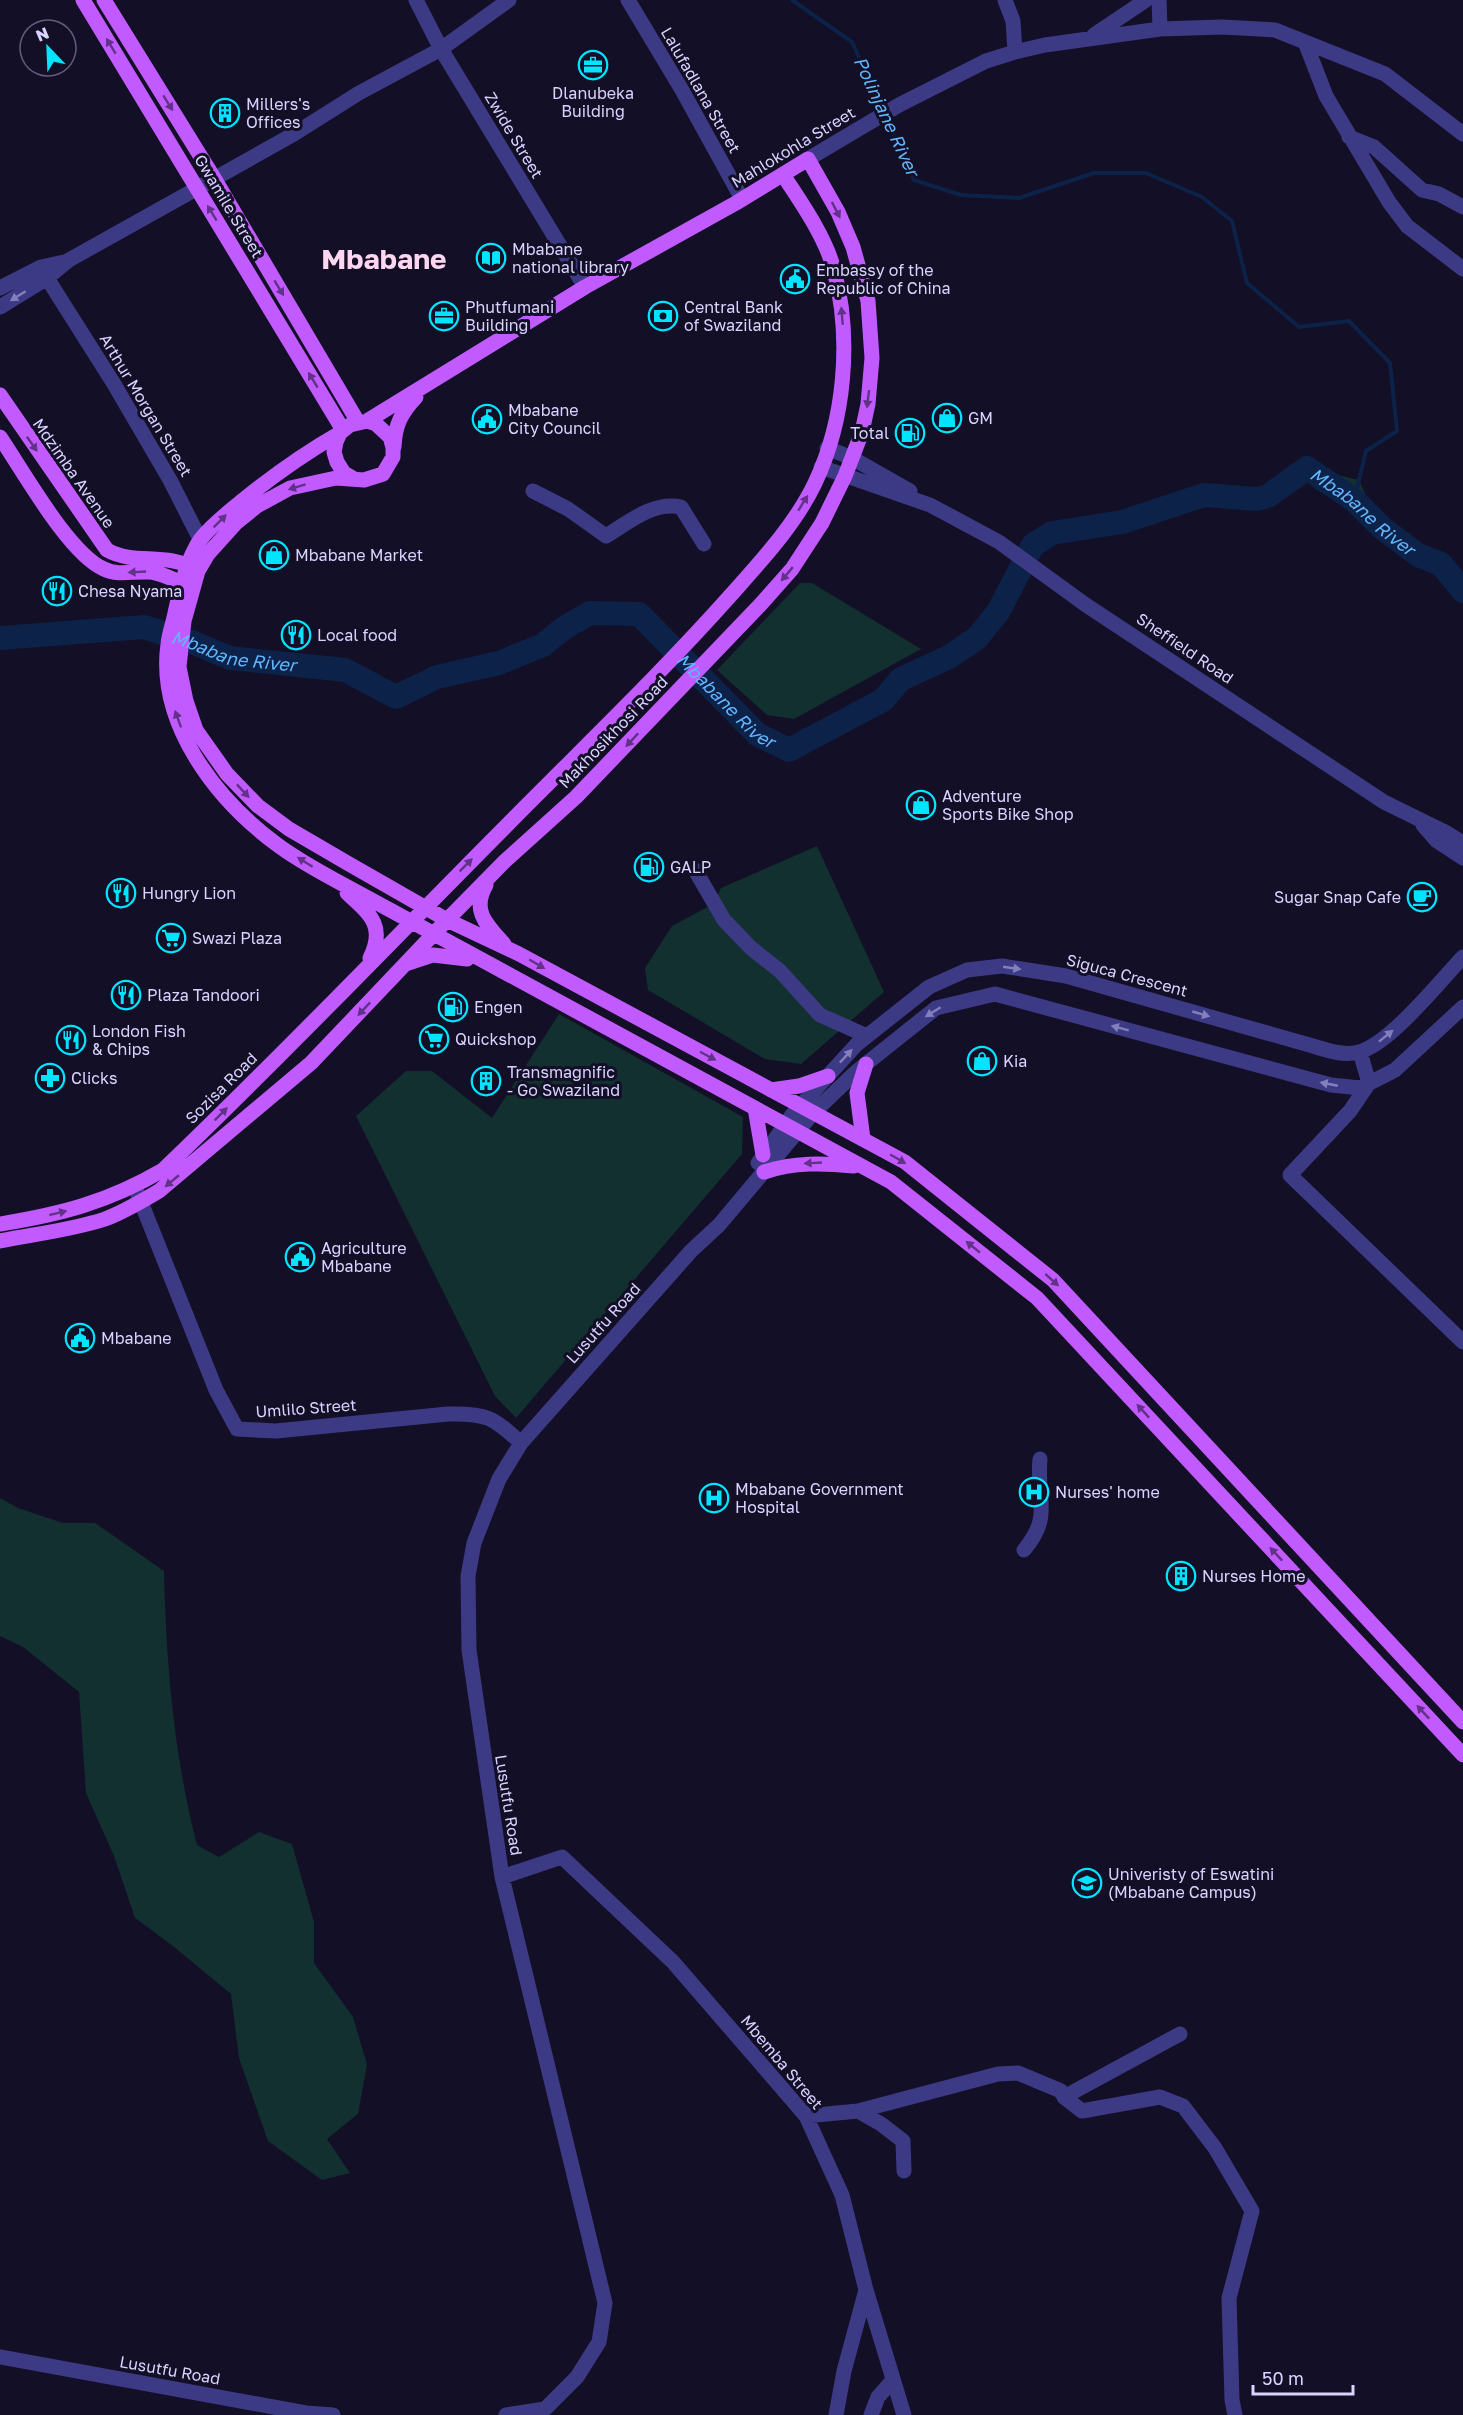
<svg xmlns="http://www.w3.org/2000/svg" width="1463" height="2415" font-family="'Golos Text',sans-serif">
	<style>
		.green { fill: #12302f }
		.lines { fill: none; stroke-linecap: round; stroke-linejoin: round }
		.stream { stroke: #0c2248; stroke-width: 4 }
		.river { stroke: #0c2248; stroke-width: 24 }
		.minor { stroke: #3d3a85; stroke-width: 15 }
		.major { stroke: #c25bff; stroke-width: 15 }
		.oneway { fill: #623188 }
		.oneway2 { fill: #837fbc }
		.labels { text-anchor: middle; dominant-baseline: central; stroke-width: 6; stroke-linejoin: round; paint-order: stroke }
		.street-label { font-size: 16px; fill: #d9d4ff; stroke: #130f26 }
		.poi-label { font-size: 16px; fill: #d9d4ff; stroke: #130f26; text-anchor: start }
		.water-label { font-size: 18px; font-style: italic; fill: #62b6ff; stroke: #130f26 }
		.town-label { font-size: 28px; font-weight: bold; fill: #ffd6f0; stroke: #130f26 }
	</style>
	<rect width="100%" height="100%" fill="#130f26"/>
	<path class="green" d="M 1307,468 L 1359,480 L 1369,502 L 1396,538 L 1314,488 Z
		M 800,583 L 812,583 L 921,649 L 794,719 L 767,715 L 717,670 Z
		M 817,846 L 884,992 L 801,1064 L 765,1059 L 648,990 L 645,968 L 672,926 L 713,904 L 721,888 Z
		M 559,1014 L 743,1117 L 742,1154 L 516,1418 L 495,1396 L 356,1116 L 406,1071 L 432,1071 L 492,1118 Z
		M 0,1498 L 18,1508 L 63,1523 L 95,1523 L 164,1571 C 166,1663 174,1756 197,1845 L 219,1857 L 259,1832 L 292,1844 L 314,1922 L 314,1963 L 353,2017 L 367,2064 L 358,2114 L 327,2139 L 350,2173 L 322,2180 L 268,2141 L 239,2058 L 231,1994 L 173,1946 L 135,1918 L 114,1856 L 86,1793 L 79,1692 L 23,1647 L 0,1636 Z"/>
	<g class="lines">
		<path class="stream" d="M 792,0 L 852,42 L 883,110
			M 886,117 L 914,180 L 961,195 L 1019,198 L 1094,173 L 1146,173 L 1202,197 L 1232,221 L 1247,283 L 1299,327 L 1349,321 L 1390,363 L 1397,431 L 1366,451 L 1354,500"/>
		<path class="river" id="s1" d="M 0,638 L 144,627 L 194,643 L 230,658 L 345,670 L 396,697 L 437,677 L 499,663 L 543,645 L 564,628 L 590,613 L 639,614 L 758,735 L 789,750 L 883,700 L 901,679 L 949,657 L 977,638 L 998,612 L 1033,545 L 1052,533 L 1122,522 L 1204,495 L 1257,499 L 1268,496 L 1307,468 L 1354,500 L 1381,527 L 1418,555 L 1441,564 L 1463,591"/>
		<path class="minor" d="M 416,0 L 441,49 L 585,287
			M 628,0 L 682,90 L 742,199
			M 1005,0 L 1013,21 L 1015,52
			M 1159,0 L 1160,29
			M 1094,35 L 1146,0
			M 1305,42 L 1326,96 L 1389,202 L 1407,226 L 1463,269
			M 1349,137 L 1374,147 L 1422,190 L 1439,194 L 1463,207
			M 808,159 L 899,105 L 986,61 L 1015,52 L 1045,45 L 1160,29 L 1222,27 L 1275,30 L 1385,74 L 1463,134
			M 47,278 L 114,384 L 170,480 L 205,549
			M 0,288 L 41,267 L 64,262
			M 0,307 L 47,278 L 69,260 L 294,134 L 359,93 L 441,49 L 509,0
			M 827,448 L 852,458 L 910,491
			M 821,467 L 930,505 L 999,542 L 1086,605 L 1384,802 L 1447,833 L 1463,843
			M 533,491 L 568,509 L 606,536 C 629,522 653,501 681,507 L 704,544
			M 1423,825 L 1437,841 L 1463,858
			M 695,870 L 724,920 L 751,948 L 780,971 L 820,1015 L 867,1036
			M 1360,1052 L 1369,1083 L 1350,1111 L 1290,1175 L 1463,1342
			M 758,1163 L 792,1115 L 857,1044 L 929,987 L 967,970 L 1002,966 L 1066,976 L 1313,1046 C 1329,1051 1344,1056 1359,1052 C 1391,1043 1439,982 1463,957
			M 137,1192 L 216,1390 L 237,1429 L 276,1431 L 448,1414 C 486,1413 493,1417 521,1443
			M 1024,1550 C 1053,1516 1036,1499 1040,1459
			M 502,1877 L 562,1857 L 673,1962 L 806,2116 L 842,2195 L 866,2290 L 904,2415
			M 1064,2097 L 1180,2034
			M 858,2111 L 881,2124 L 903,2141 L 904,2171
			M 806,2116 L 858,2111 L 998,2074 L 1018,2073 L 1061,2091 L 1064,2097 L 1082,2111 L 1160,2097 L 1183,2106 L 1215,2148 L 1252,2211 L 1229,2298 L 1232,2400 L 1235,2415
			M 0,2357 L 306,2413 L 333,2415
			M 506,2415 L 545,2409 L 577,2377 L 599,2342 L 605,2303 L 502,1877 L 469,1650 L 468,1576 L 474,1543 L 499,1479 L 521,1443 L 691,1251 L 719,1225 L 814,1112 L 857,1071 L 936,1008 L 995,994 L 1331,1085 L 1360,1088 L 1395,1070 L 1463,1007
			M 836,2415 L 844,2371 L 866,2290
			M 871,2415 L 878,2397 L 893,2380"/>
		<path class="major" d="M 83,0 L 343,430
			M 104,0 L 214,178 L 358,422
			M 0,395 L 107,550 C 136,566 165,551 197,570
			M 340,433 C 305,453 274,475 243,500 C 229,512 211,525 200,540 C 186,561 180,590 175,613 C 173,623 169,634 168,644 C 157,723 215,798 275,843 C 293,857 313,868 333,879 L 891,1182 L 1037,1298 L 1463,1755
			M 0,437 C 23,471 69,554 104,569 C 118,576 134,571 149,572 C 163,573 179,582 192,588
			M 394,447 C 395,425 401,413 416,397
			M 354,479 L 344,473 L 337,462 L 334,452 L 336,442 L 340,433 L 350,425 L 367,421 L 376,424 L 390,437 L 393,447 L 393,457 L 383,474 L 364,480 L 336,478 L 290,488 L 257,506 L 236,523 L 208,554 L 198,571 L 184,621 L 179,667 L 186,701 L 196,730 L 227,774 L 258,806 L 289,829 L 349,864 L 447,920 L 519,954 L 905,1162 L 1053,1280 L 1463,1722
			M 486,885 C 471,911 487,925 504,944
			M 347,893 C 370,914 386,926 370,958
			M 406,964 L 433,955 L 467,959
			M 771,1090 L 799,1086 L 828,1076
			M 755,1108 L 763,1155
			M 863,1139 L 857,1093 L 866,1064
			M 764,1172 C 795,1162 823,1163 854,1166
			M 0,1224 C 62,1214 108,1202 163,1170 C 296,1043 422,909 552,780 C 613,719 673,660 730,596 C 761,561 795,525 815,483 C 845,420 852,338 834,270 C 826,238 801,202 783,175
			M 0,1241 C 35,1234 72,1230 105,1219 C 124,1212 142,1201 159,1191 L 311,1063 L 447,920 L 505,861 L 576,797 L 761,604 L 792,569 L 822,523 L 845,476 L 862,432 L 868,404 L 872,358 L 868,301 L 853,247 L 838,212 L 808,159 L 736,203 L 585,287 L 367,421"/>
	</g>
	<defs><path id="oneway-solid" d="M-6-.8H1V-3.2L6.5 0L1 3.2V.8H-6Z" transform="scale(1.5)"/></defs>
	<g class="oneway">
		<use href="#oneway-solid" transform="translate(111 46) rotate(-121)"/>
		<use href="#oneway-solid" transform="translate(168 103) rotate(58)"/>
		<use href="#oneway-solid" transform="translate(836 210) rotate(63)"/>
		<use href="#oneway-solid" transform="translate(212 213) rotate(-121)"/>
		<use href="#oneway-solid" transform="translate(279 288) rotate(59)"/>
		<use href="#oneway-solid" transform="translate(842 316) rotate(-95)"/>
		<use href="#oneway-solid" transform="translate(313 380) rotate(-121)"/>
		<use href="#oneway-solid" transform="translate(868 399) rotate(97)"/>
		<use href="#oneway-solid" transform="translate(32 444) rotate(55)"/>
		<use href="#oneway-solid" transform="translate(297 487) rotate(163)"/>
		<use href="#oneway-solid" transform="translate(803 503) rotate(-58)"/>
		<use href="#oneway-solid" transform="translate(220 521) rotate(-45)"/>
		<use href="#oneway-solid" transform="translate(137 572) rotate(177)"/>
		<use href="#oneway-solid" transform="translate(787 574) rotate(130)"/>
		<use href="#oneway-solid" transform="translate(178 719) rotate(-110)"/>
		<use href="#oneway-solid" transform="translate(632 740) rotate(133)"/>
		<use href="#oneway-solid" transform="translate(243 791) rotate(47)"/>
		<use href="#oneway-solid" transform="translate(305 862) rotate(-148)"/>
		<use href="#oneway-solid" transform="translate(466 865) rotate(-45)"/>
		<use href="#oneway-solid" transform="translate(537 964) rotate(30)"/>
		<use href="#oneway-solid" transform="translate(364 1009) rotate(133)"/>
		<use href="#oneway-solid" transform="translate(708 1056) rotate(28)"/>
		<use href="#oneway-solid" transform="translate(221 1114) rotate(-45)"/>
		<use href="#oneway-solid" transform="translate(898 1159) rotate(30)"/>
		<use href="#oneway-solid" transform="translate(813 1163) rotate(177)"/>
		<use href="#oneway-solid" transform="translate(172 1181) rotate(140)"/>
		<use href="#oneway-solid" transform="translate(58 1213) rotate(-14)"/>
		<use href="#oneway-solid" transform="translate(973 1247) rotate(-141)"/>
		<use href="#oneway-solid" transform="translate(1052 1280) rotate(42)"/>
		<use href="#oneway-solid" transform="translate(1143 1411) rotate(-133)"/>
		<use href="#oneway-solid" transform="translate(1276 1554) rotate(-133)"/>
		<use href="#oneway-solid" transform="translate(1423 1712) rotate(-133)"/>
	</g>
	<g class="oneway2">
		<use href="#oneway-solid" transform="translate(18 296) rotate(148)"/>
		<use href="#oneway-solid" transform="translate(1012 968) rotate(8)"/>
		<use href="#oneway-solid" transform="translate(933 1012) rotate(148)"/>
		<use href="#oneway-solid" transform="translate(1201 1014) rotate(16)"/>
		<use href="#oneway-solid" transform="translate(1120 1028) rotate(-165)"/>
		<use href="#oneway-solid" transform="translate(1386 1036) rotate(-39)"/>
		<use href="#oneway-solid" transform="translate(846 1056) rotate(-47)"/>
		<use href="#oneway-solid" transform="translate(1329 1084) rotate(-169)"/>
	</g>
	<defs>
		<g id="office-ring" transform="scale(1.5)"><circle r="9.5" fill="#130f26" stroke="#00e5ff" stroke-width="1.5"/><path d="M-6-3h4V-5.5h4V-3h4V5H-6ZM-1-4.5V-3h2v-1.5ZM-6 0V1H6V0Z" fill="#00e5ff"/></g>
		<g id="building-ring" transform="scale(1.5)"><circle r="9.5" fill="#130f26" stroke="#00e5ff" stroke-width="1.5"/><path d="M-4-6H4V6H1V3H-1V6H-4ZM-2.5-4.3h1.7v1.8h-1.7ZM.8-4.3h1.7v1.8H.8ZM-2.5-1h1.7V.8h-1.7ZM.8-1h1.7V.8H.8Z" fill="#00e5ff"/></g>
		<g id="library-ring" transform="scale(1.5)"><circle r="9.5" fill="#130f26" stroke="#00e5ff" stroke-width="1.5"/><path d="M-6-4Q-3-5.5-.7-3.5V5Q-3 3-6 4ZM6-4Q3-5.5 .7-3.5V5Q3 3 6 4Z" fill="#00e5ff"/></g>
		<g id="civic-ring" transform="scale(1.5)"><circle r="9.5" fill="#130f26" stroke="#00e5ff" stroke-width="1.5"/><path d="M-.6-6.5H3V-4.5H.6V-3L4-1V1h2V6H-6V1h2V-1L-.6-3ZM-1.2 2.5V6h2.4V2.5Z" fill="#00e5ff"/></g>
		<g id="bank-ring" transform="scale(1.5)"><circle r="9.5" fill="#130f26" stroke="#00e5ff" stroke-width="1.5"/><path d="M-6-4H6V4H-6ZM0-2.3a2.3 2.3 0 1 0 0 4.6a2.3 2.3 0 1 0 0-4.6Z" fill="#00e5ff"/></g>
		<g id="shop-ring" transform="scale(1.5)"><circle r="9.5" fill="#130f26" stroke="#00e5ff" stroke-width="1.5"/><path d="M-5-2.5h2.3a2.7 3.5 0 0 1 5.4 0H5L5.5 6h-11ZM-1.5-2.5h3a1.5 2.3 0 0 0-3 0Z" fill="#00e5ff"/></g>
		<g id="fuel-ring" transform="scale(1.5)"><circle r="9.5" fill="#130f26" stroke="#00e5ff" stroke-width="1.5"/><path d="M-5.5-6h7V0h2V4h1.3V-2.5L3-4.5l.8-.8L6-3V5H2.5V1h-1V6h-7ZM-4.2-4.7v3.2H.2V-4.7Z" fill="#00e5ff"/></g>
		<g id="restaurant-ring" transform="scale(1.5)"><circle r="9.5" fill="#130f26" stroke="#00e5ff" stroke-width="1.5"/><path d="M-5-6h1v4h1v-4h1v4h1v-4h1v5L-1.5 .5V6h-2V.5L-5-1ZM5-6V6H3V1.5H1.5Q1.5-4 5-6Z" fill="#00e5ff"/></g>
		<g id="cafe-ring" transform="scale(1.5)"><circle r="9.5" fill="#130f26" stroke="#00e5ff" stroke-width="1.5"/><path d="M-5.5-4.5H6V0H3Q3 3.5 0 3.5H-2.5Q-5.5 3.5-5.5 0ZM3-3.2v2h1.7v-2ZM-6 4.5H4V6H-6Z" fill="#00e5ff"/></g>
		<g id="supermarket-ring" transform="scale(1.5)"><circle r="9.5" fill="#130f26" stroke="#00e5ff" stroke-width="1.5"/><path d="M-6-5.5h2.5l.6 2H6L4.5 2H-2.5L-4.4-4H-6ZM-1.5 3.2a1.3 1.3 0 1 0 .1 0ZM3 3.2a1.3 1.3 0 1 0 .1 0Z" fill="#00e5ff"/></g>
		<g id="pharmacy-ring" transform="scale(1.5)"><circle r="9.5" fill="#130f26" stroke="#00e5ff" stroke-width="1.5"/><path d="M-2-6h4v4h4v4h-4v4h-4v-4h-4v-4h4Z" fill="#00e5ff"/></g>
		<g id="hospital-ring" transform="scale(1.5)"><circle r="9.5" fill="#130f26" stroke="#00e5ff" stroke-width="1.5"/><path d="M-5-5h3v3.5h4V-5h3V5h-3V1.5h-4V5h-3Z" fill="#00e5ff"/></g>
		<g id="university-ring" transform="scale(1.5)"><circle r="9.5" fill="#130f26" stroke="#00e5ff" stroke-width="1.5"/><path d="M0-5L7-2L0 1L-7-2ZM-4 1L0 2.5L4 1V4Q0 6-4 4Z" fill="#00e5ff"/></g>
	</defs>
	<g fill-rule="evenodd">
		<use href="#office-ring" x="593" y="65"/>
		<use href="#building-ring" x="225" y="113"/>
		<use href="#library-ring" x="491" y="258"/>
		<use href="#civic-ring" x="795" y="279"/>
		<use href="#office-ring" x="444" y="316"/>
		<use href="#bank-ring" x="663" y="316"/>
		<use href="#shop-ring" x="947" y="418"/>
		<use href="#civic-ring" x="487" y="419"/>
		<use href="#fuel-ring" x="910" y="433"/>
		<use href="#shop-ring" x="274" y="555"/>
		<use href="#restaurant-ring" x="57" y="591"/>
		<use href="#restaurant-ring" x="296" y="635"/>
		<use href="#shop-ring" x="921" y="805"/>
		<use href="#fuel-ring" x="649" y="867"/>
		<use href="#restaurant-ring" x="121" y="893"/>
		<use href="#cafe-ring" x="1422" y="897"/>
		<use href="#supermarket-ring" x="171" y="938"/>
		<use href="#restaurant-ring" x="126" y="995"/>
		<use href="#fuel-ring" x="453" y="1007"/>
		<use href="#supermarket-ring" x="434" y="1039"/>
		<use href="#restaurant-ring" x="71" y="1040"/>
		<use href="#shop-ring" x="982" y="1061"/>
		<use href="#pharmacy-ring" x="50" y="1078"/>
		<use href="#building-ring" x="486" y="1081"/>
		<use href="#civic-ring" x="300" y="1257"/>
		<use href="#civic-ring" x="80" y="1338"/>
		<use href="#hospital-ring" x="1034" y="1492"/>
		<use href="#hospital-ring" x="714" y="1498"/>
		<use href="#building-ring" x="1181" y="1576"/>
		<use href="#university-ring" x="1087" y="1883"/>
	</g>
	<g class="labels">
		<g class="street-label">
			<text transform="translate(701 90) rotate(60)">Lalufadlana Street</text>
			<text transform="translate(514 135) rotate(59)">Zwide Street</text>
			<text transform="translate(793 147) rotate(-31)">Mahlokohla Street</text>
			<text transform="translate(229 206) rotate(59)">Gwamile Street</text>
			<text transform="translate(146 405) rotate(59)">Arthur Morgan Street</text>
			<text transform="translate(74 473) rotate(55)">Mdzimba Avenue</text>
			<text transform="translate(1185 648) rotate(34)">Sheffield Road</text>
			<text transform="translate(613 732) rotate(-46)">Makhosikhosi Road</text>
			<text transform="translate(1127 975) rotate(15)">Siguca Crescent</text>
			<text transform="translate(221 1088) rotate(-45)">Sozisa Road</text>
			<text transform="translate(603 1323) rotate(-48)">Lusutfu Road</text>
			<text transform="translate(306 1408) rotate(-4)">Umlilo Street</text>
			<text transform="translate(509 1805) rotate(81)">Lusutfu Road</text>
			<text transform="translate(782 2062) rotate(50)">Mbemba Street</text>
			<text transform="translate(170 2370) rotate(10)">Lusutfu Road</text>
		</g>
		<g class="poi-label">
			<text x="593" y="93" text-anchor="middle">Dlanubeka<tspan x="593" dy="18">Building</tspan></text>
			<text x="246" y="104">Millers's<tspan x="246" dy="18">Offices</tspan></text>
			<text x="512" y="249">Mbabane<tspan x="512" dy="18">national library</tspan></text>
			<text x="816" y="270">Embassy of the<tspan x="816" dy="18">Republic of China</tspan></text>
			<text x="465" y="307">Phutfumani<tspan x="465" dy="18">Building</tspan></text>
			<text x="684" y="307">Central Bank<tspan x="684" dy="18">of Swaziland</tspan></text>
			<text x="508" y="410">Mbabane<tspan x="508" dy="18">City Council</tspan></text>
			<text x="968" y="418">GM</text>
			<text x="889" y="433" text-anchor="end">Total</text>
			<text x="295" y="555">Mbabane Market</text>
			<text x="78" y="591">Chesa Nyama</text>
			<text x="317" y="635">Local food</text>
			<text x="942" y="796">Adventure<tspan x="942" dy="18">Sports Bike Shop</tspan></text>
			<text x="670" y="867">GALP</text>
			<text x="142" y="893">Hungry Lion</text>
			<text x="1401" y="897" text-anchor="end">Sugar Snap Cafe</text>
			<text x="192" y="938">Swazi Plaza</text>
			<text x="147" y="995">Plaza Tandoori</text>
			<text x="474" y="1007">Engen</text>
			<text x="92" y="1031">London Fish<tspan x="92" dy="18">&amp; Chips</tspan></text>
			<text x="455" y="1039">Quickshop</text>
			<text x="1003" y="1061">Kia</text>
			<text x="507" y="1072">Transmagnific<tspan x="507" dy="18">- Go Swaziland</tspan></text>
			<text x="71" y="1078">Clicks</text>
			<text x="321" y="1248">Agriculture<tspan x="321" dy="18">Mbabane</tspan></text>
			<text x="101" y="1338">Mbabane</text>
			<text x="735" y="1489">Mbabane Government<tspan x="735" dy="18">Hospital</tspan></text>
			<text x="1055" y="1492">Nurses' home</text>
			<text x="1202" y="1576">Nurses Home</text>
			<text x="1108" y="1874">Univeristy of Eswatini<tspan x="1108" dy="18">(Mbabane Campus)</tspan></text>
		</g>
		<g class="water-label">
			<text transform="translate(887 116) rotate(65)">Polinjane River</text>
			<text stroke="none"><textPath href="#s1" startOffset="1569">Mbabane River</textPath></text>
			<text stroke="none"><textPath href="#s1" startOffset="238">Mbabane River</textPath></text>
			<text stroke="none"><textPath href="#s1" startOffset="795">Mbabane River</textPath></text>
		</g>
		<g class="town-label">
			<text x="384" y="258">Mbabane</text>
		</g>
	</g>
	<g transform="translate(48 48) rotate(337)"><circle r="28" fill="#130f26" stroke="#625e7d" stroke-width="1.5"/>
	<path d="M0-4.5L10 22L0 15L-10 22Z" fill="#00e5ff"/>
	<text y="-9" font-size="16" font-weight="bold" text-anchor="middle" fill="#d9d4ff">N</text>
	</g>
	<path d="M1253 2385v9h100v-9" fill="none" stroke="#d9d4ff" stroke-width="3"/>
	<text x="1262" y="2385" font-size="18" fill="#d9d4ff" stroke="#130f26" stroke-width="4.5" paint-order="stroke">50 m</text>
</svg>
